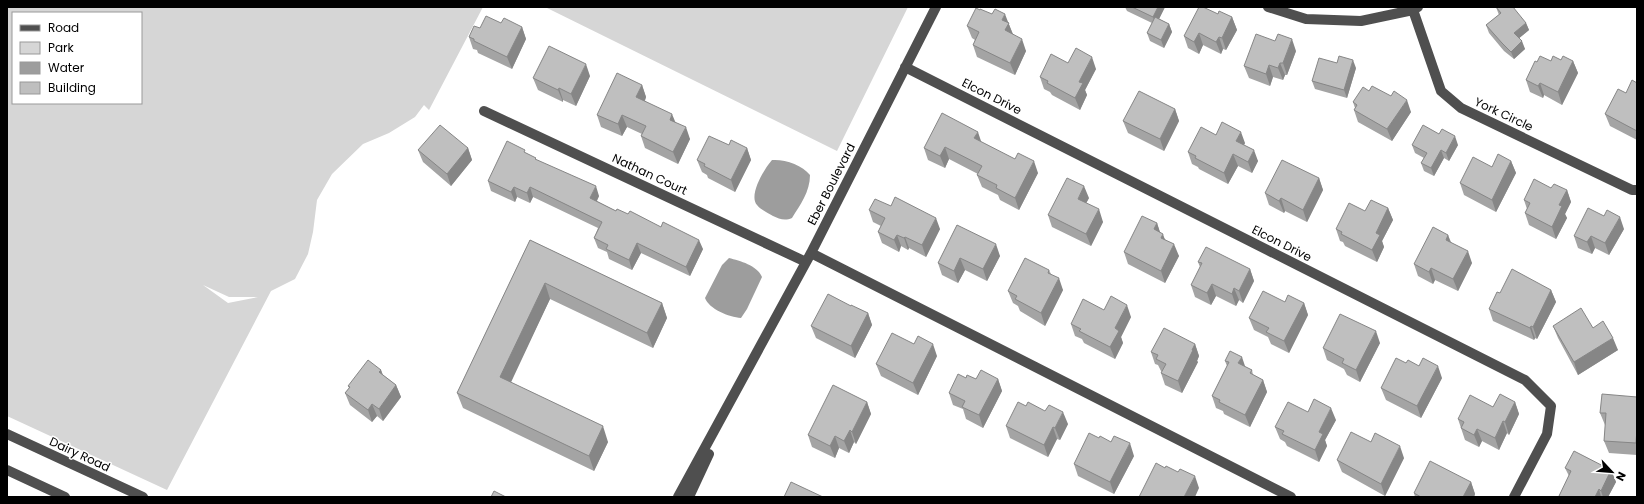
<svg xmlns="http://www.w3.org/2000/svg" width="1644" height="504" font-family="Poppins,sans-serif">
	<style>
		.green { fill: #d6d6d6; fill-rule: evenodd }
		.water { fill: #9d9d9d }
		.lines { fill: none; stroke-linecap: round; stroke-linejoin: round }
		.minor { stroke: #4f4f4f; stroke-width: 10 }
		.wall { fill: #a4a4a4 }
		.shaded-wall { fill: #868686 }
		.building { fill: #bfbfbf; stroke: #868686 }
		.labels { text-anchor: middle; dominant-baseline: central; stroke-width: 3; stroke-linejoin: round; paint-order: stroke }
		.street-label { font-size: 12px; fill: #000; stroke: #fff }
	</style>
	<rect width="100%" height="100%" fill="#fff"/>
	<path class="green" d="M 7,7 L 483,7 L 429,110 L 424,105 L 415,117 L 389,133 L 363,144 L 332,174 L 317,200 L 313,232 L 308,254 L 295,279 L 271,291 L 167,490 L 7,416 ZM 13,13 L 141,13 L 141,103 L 13,103 ZM 203,285 L 229,297 L 258,297 L 228,303 Z
		M 545,7 L 908,7 L 837,151 Z"/>
	<path class="water" d="M 772,160 C 785,159 802,165 810,175 C 810,192 800,205 792,218 C 785,221 779,219 773,216 C 768,213 761,210 757,205 C 748,195 765,168 772,160 Z
		M 729,258 C 740,261 757,265 762,277 L 747,309 L 741,318 C 729,317 709,309 705,298 L 722,265 Z"/>
	<g class="lines">
		<path class="minor" d="M 1268,7 L 1306,19 L 1361,21 L 1413,10 L 1418,7
			M 1413,10 L 1441,91 L 1461,108 L 1632,190 L 1637,190
			M 905,67 L 1525,380 L 1551,406 L 1547,434 L 1514,497
			M 484,111 L 806,262
			M 811,253 L 1291,497
			M 7,434 L 143,497
			M 7,470 L 65,497
			M 678,497 L 811,253 L 936,7
			M 689,497 L 709,454"/>
	</g>
	<path class="wall" d="M 1125,7 L 1165,7 L 1159,19 L 1169,24 L 1172,32 L 1164,48 L 1150,41 L 1147,33 L 1152,23 L 1127,11 Z
		M 1496,7 L 1526,23 L 1529,30 L 1519,38 L 1525,49 L 1514,59 L 1504,51 L 1489,33 L 1486,25 L 1499,15 Z
		M 1218,14 L 1232,17 L 1237,30 L 1226,50 L 1223,49 L 1221,54 L 1203,45 L 1199,54 L 1188,48 L 1184,36 Z
		M 1008,22 L 1013,34 L 1026,51 L 1015,75 L 977,57 L 973,45 L 975,40 L 972,38 L 967,26 Z
		M 501,23 L 522,27 L 526,39 L 512,69 L 478,53 L 477,50 L 473,49 L 469,37 L 480,28 Z
		M 1296,51 L 1287,75 L 1285,75 L 1283,80 L 1273,77 L 1270,86 L 1249,78 L 1244,66 Z
		M 1561,60 L 1573,61 L 1578,73 L 1562,105 L 1544,95 L 1543,98 L 1530,92 L 1526,80 L 1537,62 Z
		M 1068,63 L 1096,69 L 1085,90 L 1087,95 L 1080,110 L 1052,95 L 1050,92 L 1044,89 L 1040,77 Z
		M 1356,68 L 1347,98 L 1315,89 L 1312,81 Z
		M 590,76 L 576,106 L 563,100 L 563,102 L 538,90 L 533,78 Z
		M 1637,83 L 1637,140 L 1610,126 L 1605,114 L 1626,93 Z
		M 642,85 L 646,97 L 645,101 L 675,122 L 690,139 L 678,164 L 645,148 L 641,136 L 642,134 L 627,127 L 622,136 L 601,127 L 597,115 Z
		M 1369,91 L 1411,112 L 1392,141 L 1358,122 L 1354,110 L 1355,108 L 1353,102 Z
		M 1175,109 L 1179,121 L 1164,151 L 1128,133 L 1123,121 Z
		M 1216,135 L 1245,143 L 1244,145 L 1258,161 L 1252,173 L 1238,166 L 1228,184 L 1199,169 L 1198,167 L 1192,164 L 1188,152 Z
		M 981,142 L 1038,173 L 1019,210 L 1000,200 L 998,195 L 982,187 L 977,175 L 978,174 L 949,159 L 945,168 L 928,160 L 924,148 Z
		M 729,145 L 747,148 L 751,160 L 735,192 L 708,178 L 707,175 L 702,172 L 697,160 Z
		M 1412,145 L 1458,145 L 1449,161 L 1444,158 L 1434,176 L 1424,171 L 1421,163 L 1424,158 L 1415,153 Z
		M 468,148 L 472,160 L 451,186 L 423,162 L 418,150 Z
		M 526,153 L 536,160 L 599,196 L 597,201 L 616,211 L 703,249 L 690,276 L 641,253 L 632,270 L 609,259 L 607,252 L 598,248 L 594,238 L 598,228 L 533,197 L 530,203 L 517,197 L 515,202 L 491,191 L 488,181 Z
		M 1511,161 L 1516,173 L 1496,212 L 1464,195 L 1460,183 L 1492,167 Z
		M 1319,178 L 1323,190 L 1307,222 L 1285,211 L 1284,213 L 1269,205 L 1265,193 Z
		M 1551,188 L 1567,190 L 1571,202 L 1565,214 L 1567,218 L 1556,239 L 1529,225 L 1525,213 L 1527,209 L 1524,200 Z
		M 1089,198 L 1086,203 L 1103,222 L 1091,246 L 1052,227 L 1048,215 Z
		M 1388,208 L 1393,220 L 1382,241 L 1384,247 L 1377,262 L 1345,246 L 1343,242 L 1340,241 L 1336,229 L 1365,211 Z
		M 869,210 L 940,229 L 926,257 L 909,248 L 908,250 L 901,246 L 899,252 L 882,243 L 878,232 L 881,226 L 873,222 Z
		M 1157,223 L 1160,233 L 1179,256 L 1165,283 L 1128,264 L 1124,252 Z
		M 957,225 L 1000,256 L 987,281 L 965,270 L 958,283 L 942,275 L 938,263 Z
		M 1624,229 L 1609,255 L 1595,248 L 1592,254 L 1578,248 L 1574,236 Z
		M 1448,235 L 1451,242 L 1472,263 L 1458,291 L 1435,280 L 1433,284 L 1418,276 L 1414,264 Z
		M 530,240 L 662,303 L 667,318 L 653,348 L 550,299 L 510,382 L 608,442 L 594,471 L 463,408 L 457,393 Z
		M 1198,262 L 1250,269 L 1254,281 L 1243,303 L 1239,300 L 1236,306 L 1216,296 L 1211,305 L 1195,297 L 1191,285 L 1200,267 Z
		M 1049,270 L 1051,274 L 1063,290 L 1045,326 L 1020,311 L 1018,306 L 1013,303 L 1008,291 Z
		M 1551,290 L 1556,302 L 1537,339 L 1535,338 L 1534,340 L 1493,321 L 1489,309 L 1500,293 Z
		M 1285,302 L 1304,303 L 1308,315 L 1289,353 L 1271,344 L 1268,337 L 1254,330 L 1249,318 Z
		M 851,306 L 868,313 L 872,325 L 855,358 L 816,338 L 811,326 Z
		M 1104,310 L 1131,317 L 1121,337 L 1123,343 L 1115,359 L 1084,343 L 1082,339 L 1075,336 L 1071,324 Z
		M 1553,326 L 1593,328 L 1618,350 L 1578,375 L 1558,338 Z
		M 1380,343 L 1360,382 L 1347,375 L 1344,369 L 1327,360 L 1323,348 Z
		M 1195,344 L 1199,356 L 1197,361 L 1198,362 L 1182,393 L 1165,385 L 1161,373 L 1162,372 L 1161,371 L 1158,365 L 1155,364 L 1151,352 Z
		M 937,356 L 918,395 L 881,376 L 876,364 Z
		M 1225,361 L 1245,367 L 1252,370 L 1253,375 L 1263,380 L 1267,392 L 1250,427 L 1224,414 L 1223,411 L 1216,408 L 1212,396 L 1227,366 Z
		M 381,370 L 383,375 L 396,385 L 401,397 L 383,421 L 377,416 L 372,422 L 350,405 L 345,393 L 349,388 L 348,386 Z
		M 966,378 L 976,379 L 998,379 L 1002,391 L 983,428 L 966,419 L 963,409 L 953,405 L 949,393 Z
		M 1442,378 L 1421,418 L 1386,400 L 1381,388 Z
		M 1637,397 L 1637,455 L 1609,453 L 1604,441 L 1606,425 L 1605,425 L 1600,413 Z
		M 867,402 L 871,414 L 856,444 L 854,442 L 849,453 L 839,448 L 835,458 L 812,447 L 808,435 Z
		M 1515,402 L 1519,414 L 1509,435 L 1507,433 L 1499,450 L 1482,441 L 1479,447 L 1465,440 L 1458,419 L 1493,407 Z
		M 1026,406 L 1068,424 L 1060,440 L 1057,439 L 1048,457 L 1010,438 L 1006,426 Z
		M 1308,412 L 1336,420 L 1325,440 L 1327,446 L 1319,462 L 1287,446 L 1285,442 L 1280,439 L 1275,427 Z
		M 1134,456 L 1114,494 L 1078,476 L 1074,464 Z
		M 1404,458 L 1385,496 L 1342,472 L 1337,460 Z
		M 1565,468 L 1611,470 L 1616,482 L 1608,497 L 1559,497 L 1559,496 L 1569,476 Z
		M 1471,482 L 1475,494 L 1474,497 L 1415,497 L 1414,493 Z"/>
	<path class="shaded-wall" d="M 1158,7 L 1165,7 L 1156,25 L 1153,17 Z
		M 1005,14 L 1013,35 L 1009,42 L 1002,20 Z
		M 1232,17 L 1237,30 L 1226,50 L 1222,38 Z
		M 1526,23 L 1529,30 L 1517,40 L 1514,33 Z
		M 1169,24 L 1172,32 L 1164,48 L 1161,40 Z
		M 522,27 L 526,39 L 512,69 L 507,57 Z
		M 1199,33 L 1203,45 L 1199,54 L 1194,42 Z
		M 1219,37 L 1223,49 L 1221,54 L 1216,42 Z
		M 1022,39 L 1026,51 L 1015,75 L 1010,63 Z
		M 1292,39 L 1296,51 L 1287,75 L 1283,63 Z
		M 1522,41 L 1525,49 L 1514,59 L 1511,52 Z
		M 1092,57 L 1096,69 L 1085,90 L 1087,95 L 1080,110 L 1075,98 L 1079,82 Z
		M 1353,60 L 1356,68 L 1347,98 L 1344,90 Z
		M 1573,61 L 1578,73 L 1562,105 L 1558,92 Z
		M 1280,63 L 1285,75 L 1283,80 L 1278,68 Z
		M 586,64 L 590,76 L 576,106 L 571,94 Z
		M 1269,65 L 1273,77 L 1270,86 L 1266,74 Z
		M 1540,83 L 1544,95 L 1543,98 L 1538,86 Z
		M 642,85 L 646,97 L 641,109 L 636,97 Z
		M 559,88 L 563,100 L 563,102 L 558,90 Z
		M 1407,100 L 1411,112 L 1392,141 L 1387,129 Z
		M 1175,109 L 1179,121 L 1164,151 L 1160,139 Z
		M 672,114 L 677,126 L 670,120 Z
		M 622,115 L 627,127 L 622,136 L 618,124 Z
		M 686,127 L 690,139 L 678,164 L 673,152 Z
		M 978,132 L 982,144 L 974,138 Z
		M 1241,132 L 1245,143 L 1240,152 L 1236,141 Z
		M 1455,136 L 1458,145 L 1449,161 L 1446,153 Z
		M 945,147 L 949,159 L 945,168 L 940,156 Z
		M 468,148 L 472,160 L 451,186 L 447,174 Z
		M 747,148 L 751,160 L 735,192 L 731,180 Z
		M 1254,150 L 1258,161 L 1252,173 L 1248,162 Z
		M 1441,150 L 1444,158 L 1434,176 L 1431,168 Z
		M 1233,154 L 1238,166 L 1228,184 L 1224,173 Z
		M 1034,161 L 1038,173 L 1019,210 L 1015,198 Z
		M 1511,161 L 1516,173 L 1496,212 L 1492,200 Z
		M 1319,178 L 1323,190 L 1307,222 L 1303,210 Z
		M 596,186 L 599,196 L 593,208 L 590,198 Z
		M 1084,186 L 1089,198 L 1082,211 L 1078,199 Z
		M 514,187 L 517,197 L 515,202 L 511,192 Z
		M 530,187 L 533,197 L 530,203 L 527,193 Z
		M 1567,190 L 1571,202 L 1565,214 L 1567,218 L 1556,239 L 1552,227 L 1559,205 Z
		M 1281,198 L 1285,211 L 1284,213 L 1279,201 Z
		M 1388,208 L 1393,220 L 1382,241 L 1384,247 L 1377,262 L 1372,250 L 1376,233 Z
		M 1099,209 L 1103,222 L 1091,246 L 1086,234 Z
		M 1620,217 L 1624,229 L 1609,255 L 1605,243 Z
		M 936,218 L 940,229 L 926,257 L 922,245 Z
		M 1157,223 L 1161,235 L 1154,229 Z
		M 1163,234 L 1167,246 L 1161,238 Z
		M 897,235 L 901,246 L 899,252 L 894,240 Z
		M 1448,235 L 1452,247 L 1446,240 Z
		M 1591,236 L 1595,248 L 1592,254 L 1587,242 Z
		M 905,237 L 909,248 L 908,250 L 904,238 Z
		M 699,240 L 703,249 L 690,276 L 686,267 Z
		M 637,243 L 641,253 L 632,270 L 629,260 Z
		M 996,244 L 1000,256 L 987,281 L 983,269 Z
		M 1174,244 L 1179,256 L 1165,283 L 1161,271 Z
		M 1468,251 L 1472,263 L 1458,291 L 1453,279 Z
		M 960,258 L 965,270 L 958,283 L 954,271 Z
		M 1431,268 L 1435,280 L 1433,284 L 1429,272 Z
		M 1250,269 L 1254,281 L 1243,303 L 1239,291 Z
		M 1059,278 L 1063,290 L 1045,326 L 1041,313 Z
		M 545,283 L 550,299 L 506,393 L 500,377 Z
		M 1212,284 L 1216,296 L 1211,305 L 1207,293 Z
		M 1234,288 L 1239,300 L 1236,306 L 1232,294 Z
		M 1551,290 L 1556,302 L 1537,339 L 1533,327 Z
		M 662,303 L 667,318 L 653,348 L 647,333 Z
		M 1304,303 L 1308,315 L 1289,353 L 1284,341 Z
		M 1127,305 L 1131,317 L 1121,337 L 1123,343 L 1115,359 L 1110,347 L 1115,328 Z
		M 868,313 L 872,325 L 855,358 L 851,346 Z
		M 1531,326 L 1535,338 L 1534,340 L 1530,328 Z
		M 1376,331 L 1380,343 L 1360,382 L 1356,370 Z
		M 1613,338 L 1618,350 L 1578,375 L 1574,362 Z
		M 933,344 L 937,356 L 918,395 L 913,383 Z
		M 1195,344 L 1199,356 L 1197,361 L 1198,362 L 1182,393 L 1178,381 Z
		M 1242,357 L 1246,369 L 1238,363 Z
		M 1438,366 L 1442,378 L 1421,418 L 1417,406 Z
		M 381,370 L 385,382 L 379,372 Z
		M 998,379 L 1002,391 L 983,428 L 979,415 Z
		M 1263,380 L 1267,392 L 1250,427 L 1245,415 Z
		M 396,385 L 401,397 L 383,421 L 379,409 Z
		M 867,402 L 871,414 L 856,444 L 852,432 Z
		M 1515,402 L 1519,414 L 1509,435 L 1505,422 Z
		M 372,404 L 377,416 L 372,422 L 368,410 Z
		M 1331,408 L 1336,420 L 1325,440 L 1327,446 L 1319,462 L 1315,450 L 1319,432 Z
		M 1063,412 L 1068,424 L 1060,440 L 1055,428 Z
		M 1503,421 L 1507,433 L 1499,450 L 1495,438 Z
		M 603,426 L 608,442 L 594,471 L 589,456 Z
		M 1053,427 L 1057,439 L 1048,457 L 1044,445 Z
		M 1637,428 L 1637,446 L 1636,443 Z
		M 1477,429 L 1482,441 L 1479,447 L 1474,435 Z
		M 850,430 L 854,442 L 849,453 L 844,441 Z
		M 835,436 L 839,448 L 835,458 L 830,446 Z
		M 1130,443 L 1134,456 L 1114,494 L 1110,482 Z
		M 1400,446 L 1404,458 L 1385,496 L 1381,484 Z
		M 1611,470 L 1616,482 L 1608,497 L 1603,497 L 1601,491 Z
		M 1195,476 L 1199,488 L 1195,497 L 1184,497 Z
		M 1471,482 L 1475,494 L 1474,497 L 1463,497 Z
		M 1599,489 L 1601,497 L 1595,497 Z"/>
	<path class="building" d="M 1132,7 L 1158,7 L 1153,17 Z
		M 1199,7 L 1203,7 L 1218,14 L 1219,11 L 1232,17 L 1222,38 L 1219,37 L 1216,42 L 1199,33 L 1194,42 L 1184,36 Z
		M 1496,7 L 1513,7 L 1526,23 L 1514,33 L 1522,41 L 1511,52 L 1502,43 L 1486,25 L 1501,13 Z
		M 976,8 L 980,10 L 980,9 L 992,14 L 995,9 L 1005,14 L 1002,20 L 1009,23 L 1005,30 L 1022,39 L 1010,63 L 973,45 L 979,32 L 967,26 Z
		M 486,16 L 501,23 L 504,18 L 522,27 L 507,57 L 474,41 L 474,39 L 469,37 L 474,26 L 480,28 Z
		M 1155,17 L 1169,24 L 1161,40 L 1147,33 Z
		M 1256,34 L 1275,41 L 1278,34 L 1292,39 L 1283,63 L 1280,63 L 1278,68 L 1269,65 L 1266,74 L 1244,66 Z
		M 549,46 L 586,64 L 571,94 L 559,88 L 558,90 L 533,78 Z
		M 1076,48 L 1092,57 L 1079,82 L 1083,83 L 1075,98 L 1047,83 L 1048,81 L 1040,77 L 1051,54 L 1068,63 Z
		M 1339,56 L 1353,60 L 1344,90 L 1312,81 L 1319,58 L 1337,63 Z
		M 1540,56 L 1551,61 L 1553,56 L 1561,60 L 1563,56 L 1573,61 L 1558,92 L 1540,83 L 1538,86 L 1526,80 L 1535,61 L 1537,62 Z
		M 617,73 L 642,85 L 636,97 L 672,114 L 670,120 L 686,127 L 673,152 L 641,136 L 646,126 L 622,115 L 618,124 L 597,115 Z
		M 1632,80 L 1637,83 L 1637,131 L 1605,114 L 1618,89 L 1626,93 Z
		M 1372,86 L 1391,96 L 1394,91 L 1407,100 L 1387,129 L 1354,110 L 1357,105 L 1353,102 L 1363,87 L 1369,91 Z
		M 1139,91 L 1175,109 L 1160,139 L 1123,121 Z
		M 942,113 L 978,132 L 974,138 L 1015,159 L 1018,153 L 1034,161 L 1015,198 L 996,188 L 997,185 L 977,175 L 982,166 L 945,147 L 940,156 L 924,148 Z
		M 1222,122 L 1241,132 L 1236,141 L 1254,150 L 1248,162 L 1233,154 L 1224,173 L 1195,158 L 1196,156 L 1188,152 L 1201,127 L 1216,135 Z
		M 440,125 L 468,148 L 447,174 L 418,150 Z
		M 1423,125 L 1439,134 L 1442,129 L 1455,136 L 1446,153 L 1441,150 L 1431,168 L 1421,163 L 1427,153 L 1412,145 Z
		M 709,136 L 729,145 L 731,140 L 747,148 L 731,180 L 704,166 L 705,164 L 697,160 Z
		M 507,141 L 525,150 L 524,152 L 536,158 L 535,159 L 596,186 L 590,198 L 616,211 L 617,209 L 628,214 L 630,211 L 661,227 L 663,222 L 699,240 L 686,267 L 637,243 L 629,260 L 606,249 L 608,245 L 594,238 L 602,222 L 530,187 L 527,193 L 514,187 L 511,192 L 488,181 Z
		M 1498,154 L 1511,161 L 1492,200 L 1460,183 L 1473,157 L 1492,167 Z
		M 1282,160 L 1319,178 L 1303,210 L 1281,198 L 1279,201 L 1265,193 Z
		M 1067,178 L 1084,186 L 1078,199 L 1099,209 L 1086,234 L 1048,215 Z
		M 1534,179 L 1551,188 L 1554,184 L 1567,190 L 1559,205 L 1562,206 L 1552,227 L 1525,213 L 1530,203 L 1524,200 Z
		M 895,197 L 936,218 L 922,245 L 905,237 L 904,238 L 897,235 L 894,240 L 878,232 L 885,218 L 869,210 L 875,199 L 891,206 Z
		M 1371,200 L 1388,208 L 1376,233 L 1380,235 L 1372,250 L 1341,234 L 1342,232 L 1336,229 L 1349,203 L 1365,211 Z
		M 1588,208 L 1604,216 L 1607,210 L 1620,217 L 1605,243 L 1591,236 L 1587,242 L 1574,236 Z
		M 1142,216 L 1157,223 L 1154,229 L 1163,234 L 1161,238 L 1174,244 L 1161,271 L 1124,252 Z
		M 957,225 L 996,244 L 983,269 L 960,258 L 954,271 L 938,263 Z
		M 1433,227 L 1448,235 L 1446,240 L 1468,251 L 1453,279 L 1431,268 L 1429,272 L 1414,264 Z
		M 530,240 L 662,303 L 647,333 L 545,283 L 500,377 L 603,426 L 589,456 L 457,393 Z
		M 1206,247 L 1250,269 L 1239,291 L 1234,288 L 1232,294 L 1212,284 L 1207,293 L 1191,285 L 1202,263 L 1198,262 Z
		M 1025,258 L 1049,270 L 1048,273 L 1059,278 L 1041,313 L 1015,299 L 1017,296 L 1008,291 Z
		M 1512,269 L 1551,290 L 1533,327 L 1531,326 L 1530,328 L 1489,309 L 1497,292 L 1500,293 Z
		M 1263,291 L 1285,302 L 1288,295 L 1304,303 L 1284,341 L 1266,332 L 1269,328 L 1249,318 Z
		M 828,294 L 851,306 L 851,305 L 868,313 L 851,346 L 811,326 Z
		M 1111,296 L 1127,305 L 1115,328 L 1119,331 L 1110,347 L 1079,331 L 1081,329 L 1071,324 L 1083,299 L 1104,310 Z
		M 1581,308 L 1593,328 L 1603,321 L 1613,338 L 1574,362 L 1553,326 Z
		M 1340,314 L 1376,331 L 1356,370 L 1342,363 L 1344,359 L 1323,348 Z
		M 1164,328 L 1195,344 L 1192,350 L 1193,350 L 1178,381 L 1161,373 L 1166,364 L 1156,359 L 1158,355 L 1151,352 Z
		M 892,333 L 914,344 L 918,336 L 933,344 L 913,383 L 876,364 Z
		M 1230,351 L 1242,357 L 1238,363 L 1252,370 L 1250,373 L 1263,380 L 1245,415 L 1219,402 L 1220,400 L 1212,396 L 1229,362 L 1225,361 Z
		M 1396,358 L 1406,363 L 1408,360 L 1419,366 L 1423,358 L 1438,366 L 1417,406 L 1381,388 Z
		M 368,360 L 381,370 L 379,372 L 396,385 L 379,409 L 372,404 L 368,410 L 345,393 L 350,387 L 348,386 Z
		M 981,370 L 998,379 L 979,415 L 962,407 L 965,401 L 949,393 L 958,374 L 966,378 L 967,375 L 976,379 Z
		M 833,385 L 867,402 L 852,432 L 850,430 L 844,441 L 835,436 L 830,446 L 808,435 Z
		M 1500,394 L 1515,402 L 1505,422 L 1503,421 L 1495,438 L 1477,429 L 1474,435 L 1461,428 L 1464,422 L 1458,419 L 1470,395 L 1493,407 Z
		M 1602,394 L 1637,397 L 1637,428 L 1636,443 L 1604,441 L 1606,413 L 1600,413 Z
		M 1314,399 L 1331,408 L 1319,432 L 1323,434 L 1315,450 L 1282,434 L 1284,431 L 1275,427 L 1288,402 L 1308,412 Z
		M 1018,402 L 1026,406 L 1028,402 L 1045,411 L 1049,405 L 1063,412 L 1055,428 L 1053,427 L 1044,445 L 1006,426 Z
		M 1351,432 L 1371,442 L 1375,433 L 1400,446 L 1381,484 L 1337,460 Z
		M 1089,433 L 1099,438 L 1100,436 L 1111,442 L 1114,436 L 1130,443 L 1110,482 L 1074,464 Z
		M 1574,451 L 1611,470 L 1601,491 L 1599,489 L 1595,497 L 1562,497 L 1559,496 L 1571,471 L 1565,468 Z
		M 1430,461 L 1471,482 L 1463,497 L 1421,497 L 1414,493 Z
		M 1156,463 L 1165,468 L 1166,466 L 1178,472 L 1180,469 L 1195,476 L 1184,497 L 1139,497 Z
		M 791,482 L 823,497 L 784,497 Z
		M 494,491 L 506,497 L 491,497 Z"/>
	<g class="labels">
		<g class="street-label">
			<text transform="translate(992 96) rotate(27)">Elcon Drive</text>
			<text transform="translate(1504 114) rotate(25)">York Circle</text>
			<text transform="translate(650 174) rotate(25)">Nathan Court</text>
			<text transform="translate(831 184) rotate(-63)">Eber Boulevard</text>
			<text transform="translate(1282 243) rotate(27)">Elcon Drive</text>
			<text transform="translate(80 454) rotate(25)">Dairy Road</text>
		</g>
	</g>
	<rect width="1644" height="504" fill="none" stroke="#000000" stroke-width="16"/>
	<rect x="12" y="12" width="130" height="92" fill="#ffffff" stroke="#999999"/>
	<rect x="20" y="25" width="20" height="6" fill="#4f4f4f" stroke="#999999"/>
	<text x="48" y="32" font-size="12" fill="#000000">Road</text>
	<rect x="20" y="42" width="20" height="12" fill="#d6d6d6" stroke="#999999"/>
	<text x="48" y="52" font-size="12" fill="#000000">Park</text>
	<rect x="20" y="62" width="20" height="12" fill="#9d9d9d" stroke="#999999"/>
	<text x="48" y="72" font-size="12" fill="#000000">Water</text>
	<rect x="20" y="82" width="20" height="12" fill="#bfbfbf" stroke="#999999"/>
	<text x="48" y="92" font-size="12" fill="#000000">Building</text>
	<g transform="translate(1612 472) rotate(116)" stroke="#ffffff" stroke-width="3" paint-order="stroke">
	<path d="M0-3L7 15L0 10L-7 15Z" fill="#000000"/>
	<text y="-6" font-size="11" font-weight="bold" text-anchor="middle" fill="#000000">N</text>
	</g>
</svg>
